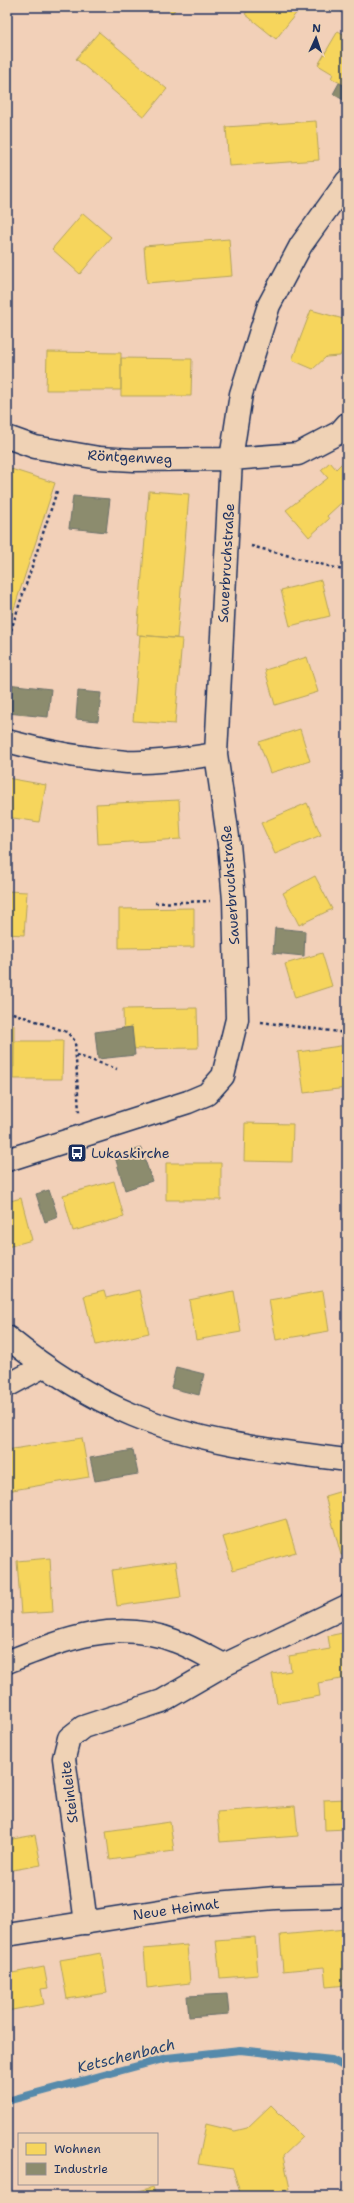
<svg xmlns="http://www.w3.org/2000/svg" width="354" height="2203" font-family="'Shantell Sans',sans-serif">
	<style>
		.homes { fill: #f6d55c; stroke: #b4a35d }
		.industry { fill: #8c8c6e; stroke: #6a7069 }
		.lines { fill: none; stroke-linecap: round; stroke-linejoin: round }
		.stream { stroke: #578aab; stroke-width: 8 }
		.street-casing { stroke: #1b2f5e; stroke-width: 25 }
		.secondary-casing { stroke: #1b2f5e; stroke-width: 25 }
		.path { stroke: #1b2f5e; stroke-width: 2.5; stroke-dasharray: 3 3; stroke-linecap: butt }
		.street { stroke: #efd2b5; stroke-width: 22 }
		.secondary { stroke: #efd2b5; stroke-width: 22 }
		.labels { text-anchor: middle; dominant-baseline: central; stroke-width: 4; stroke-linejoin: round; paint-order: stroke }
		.street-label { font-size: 14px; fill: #1b2f5e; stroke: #efd2b5 }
		.poi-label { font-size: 14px; fill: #1b2f5e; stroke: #efd2b5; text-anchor: start }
		.water-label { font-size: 15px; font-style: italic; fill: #2a4671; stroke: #efd2b5 }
	</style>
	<rect width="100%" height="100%" fill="#f2d0b8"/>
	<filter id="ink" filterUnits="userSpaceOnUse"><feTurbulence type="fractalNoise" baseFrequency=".025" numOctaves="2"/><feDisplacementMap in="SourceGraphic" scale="8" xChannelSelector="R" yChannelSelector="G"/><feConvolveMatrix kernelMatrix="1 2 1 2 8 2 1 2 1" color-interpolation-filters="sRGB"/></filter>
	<g filter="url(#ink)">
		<path class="homes" d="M 165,7 L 177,7 L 172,13 Z
			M 250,7 L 301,7 L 276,39 L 245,14 Z
			M 338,31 L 347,36 L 347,81 L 344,85 L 331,78 L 333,74 L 318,65 Z
			M 99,32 L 167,89 L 144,117 L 76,59 Z
			M 316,121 L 319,160 L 229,166 L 226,127 Z
			M 83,213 L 111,237 L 80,274 L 52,249 Z
			M 229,239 L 232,276 L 147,283 L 144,246 Z
			M 311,310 L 347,320 L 347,343 L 340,356 L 326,357 L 313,369 L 292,360 Z
			M 47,352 L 121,353 L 121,390 L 46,390 Z
			M 121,358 L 192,359 L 191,396 L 121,396 Z
			M 347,458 L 347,504 L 344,505 L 341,503 L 327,516 L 329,519 L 309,537 L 286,510 L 328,478 L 321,470 L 330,462 L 336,469 Z
			M 11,469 L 55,483 L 11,618 L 7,617 L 7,481 Z
			M 149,491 L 189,494 L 177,638 L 137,635 Z
			M 321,580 L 330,616 L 290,626 L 281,590 Z
			M 140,635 L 182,639 L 175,724 L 133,721 Z
			M 307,657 L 318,692 L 275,705 L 265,670 Z
			M 300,729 L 310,761 L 270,773 L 259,742 Z
			M 7,778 L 46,785 L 39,822 L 7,817 Z
			M 179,800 L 181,839 L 98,844 L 96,804 Z
			M 307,803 L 321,835 L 275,854 L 261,823 Z
			M 315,876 L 332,909 L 299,925 L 283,893 Z
			M 7,891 L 27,892 L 24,935 L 7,934 Z
			M 194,908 L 194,947 L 119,948 L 119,909 Z
			M 322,953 L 332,986 L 295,998 L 285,964 Z
			M 197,1008 L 198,1048 L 124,1049 L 123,1009 Z
			M 7,1025 L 14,1025 L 14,1067 L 7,1067 Z
			M 14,1041 L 63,1041 L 62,1079 L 13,1079 Z
			M 347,1045 L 347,1088 L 304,1093 L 298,1052 Z
			M 245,1123 L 293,1124 L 292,1162 L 244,1161 Z
			M 166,1163 L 221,1163 L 221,1200 L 166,1200 Z
			M 114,1181 L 124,1217 L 73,1231 L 63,1195 Z
			M 21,1198 L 32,1240 L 7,1247 L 7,1202 Z
			M 139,1290 L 149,1333 L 96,1345 L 84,1296 L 104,1291 L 106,1298 Z
			M 234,1291 L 241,1332 L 196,1340 L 189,1300 Z
			M 323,1291 L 329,1331 L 276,1340 L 269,1300 Z
			M 82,1438 L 89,1477 L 7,1491 L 7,1450 Z
			M 342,1491 L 345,1503 L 347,1502 L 347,1554 L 341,1555 L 325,1496 Z
			M 286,1519 L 296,1552 L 233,1570 L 223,1537 Z
			M 50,1558 L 53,1612 L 21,1614 L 17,1561 Z
			M 176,1561 L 181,1597 L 117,1606 L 112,1570 Z
			M 347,1632 L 347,1678 L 318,1683 L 320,1696 L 277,1703 L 272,1674 L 291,1671 L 289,1656 L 330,1649 L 328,1636 Z
			M 347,1799 L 347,1829 L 325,1830 L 324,1800 Z
			M 295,1806 L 298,1836 L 220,1842 L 217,1812 Z
			M 170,1822 L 174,1851 L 110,1860 L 106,1831 Z
			M 35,1835 L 41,1865 L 7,1871 L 7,1840 Z
			M 346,1929 L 347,1985 L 326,1987 L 324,1967 L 283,1971 L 280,1935 Z
			M 255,1937 L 258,1975 L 220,1978 L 216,1940 Z
			M 187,1945 L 190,1983 L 147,1988 L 144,1949 Z
			M 101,1953 L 107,1993 L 67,1999 L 60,1960 Z
			M 44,1967 L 48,1988 L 41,1989 L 44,2004 L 7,2011 L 7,1974 Z
			M 271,2105 L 303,2137 L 283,2156 L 290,2189 L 265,2196 L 241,2196 L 233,2169 L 198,2164 L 206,2124 L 235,2131 L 247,2128 Z
			M 153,2187 L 156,2196 L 122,2196 Z"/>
		<path class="industry" d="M 339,83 L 347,87 L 347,102 L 333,94 Z
			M 73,496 L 110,499 L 106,532 L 69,528 Z
			M 7,684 L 51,689 L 48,717 L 7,713 Z
			M 78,691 L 101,693 L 98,721 L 76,719 Z
			M 275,928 L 305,931 L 304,956 L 273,953 Z
			M 132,1027 L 135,1055 L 98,1059 L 95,1032 Z
			M 141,1148 L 152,1181 L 125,1190 L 115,1157 Z
			M 49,1190 L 58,1217 L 45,1222 L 36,1194 Z
			M 176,1367 L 204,1374 L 199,1395 L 171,1388 Z
			M 133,1450 L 138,1474 L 95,1481 L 90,1458 Z
			M 227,1994 L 229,2014 L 189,2017 L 187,1996 Z"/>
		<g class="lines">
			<path class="stream" d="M 7,2101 L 167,2058 L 240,2050 L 332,2060 L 347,2068"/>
			<g class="street-casing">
				<path id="street" d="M 7,437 L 35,447 L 99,458 L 134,460 L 231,459 L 298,454 L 340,432 L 347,424
					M 7,741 C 47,752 86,759 127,762 C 157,763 187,758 216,754
					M 7,1160 L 188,1102 L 207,1094 L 223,1076 L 237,1019 L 234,900 L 229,844 L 216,754 L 231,459 L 241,394 L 269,305 L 301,245 L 347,181
					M 7,1337 C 45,1368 87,1396 133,1415 C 200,1443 275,1451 347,1460
					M 7,1386 L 44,1366
					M 7,1662 C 63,1640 115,1618 175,1641 C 192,1647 208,1657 224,1665
					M 86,1923 L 64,1758 L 69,1738 L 83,1727 L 162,1701 L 224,1665 L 347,1606"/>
			</g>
			<g class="secondary-casing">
				<path id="secondary" d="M 7,1935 L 204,1904 L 275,1898 L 347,1896"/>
			</g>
			<path class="path" d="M 251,546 L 347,571
				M 7,642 L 57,491
				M 7,880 L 8,880
				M 155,903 L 210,901
				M 7,1011 L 67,1032 L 75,1041 L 79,1113
				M 261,1022 L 347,1033
				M 76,1055 L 117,1069"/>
			<use href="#street" class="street"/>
			<use href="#secondary" class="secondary"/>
		</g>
	</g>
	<defs>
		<g id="bus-square" transform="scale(1)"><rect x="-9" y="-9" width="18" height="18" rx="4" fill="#1b2f5e" stroke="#efd2b5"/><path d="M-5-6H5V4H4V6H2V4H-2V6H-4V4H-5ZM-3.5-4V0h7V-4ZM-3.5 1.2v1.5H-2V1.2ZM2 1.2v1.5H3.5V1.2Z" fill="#fff"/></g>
	</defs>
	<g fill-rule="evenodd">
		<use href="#bus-square" x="77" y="1153"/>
	</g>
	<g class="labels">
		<g class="street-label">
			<text transform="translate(130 457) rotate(3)">Röntgenweg</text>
			<text transform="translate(226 563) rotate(-87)">Sauerbruchstraße</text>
			<text transform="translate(230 885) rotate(-94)">Sauerbruchstraße</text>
			<text transform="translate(69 1792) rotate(-97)">Steinleite</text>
			<text transform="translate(176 1909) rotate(-8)">Neue Heimat</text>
		</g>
		<g class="poi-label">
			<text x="91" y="1153">Lukaskirche</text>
		</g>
		<g class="water-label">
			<text transform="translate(126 2056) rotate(-14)">Ketschenbach</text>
		</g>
	</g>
	<rect width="354" height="2203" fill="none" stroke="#efd2b5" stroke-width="24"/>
	<rect x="12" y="12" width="330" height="2179" fill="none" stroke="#1b2f5e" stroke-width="1.5" filter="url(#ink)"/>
	<rect x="18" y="2133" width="140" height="52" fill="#efd2b5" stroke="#9a9192"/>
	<rect x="26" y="2143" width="20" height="12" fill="#f6d55c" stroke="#9a9192"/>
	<text x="54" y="2153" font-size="12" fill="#1b2f5e">Wohnen</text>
	<rect x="26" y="2163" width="20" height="12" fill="#8c8c6e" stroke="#9a9192"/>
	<text x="54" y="2173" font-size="12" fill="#1b2f5e">Industrie</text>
	<g transform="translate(316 38) rotate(3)" stroke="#efd2b5" stroke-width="3" paint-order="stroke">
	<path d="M0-3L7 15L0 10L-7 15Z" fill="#1b2f5e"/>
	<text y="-6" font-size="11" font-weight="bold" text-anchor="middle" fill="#1b2f5e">N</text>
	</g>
</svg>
